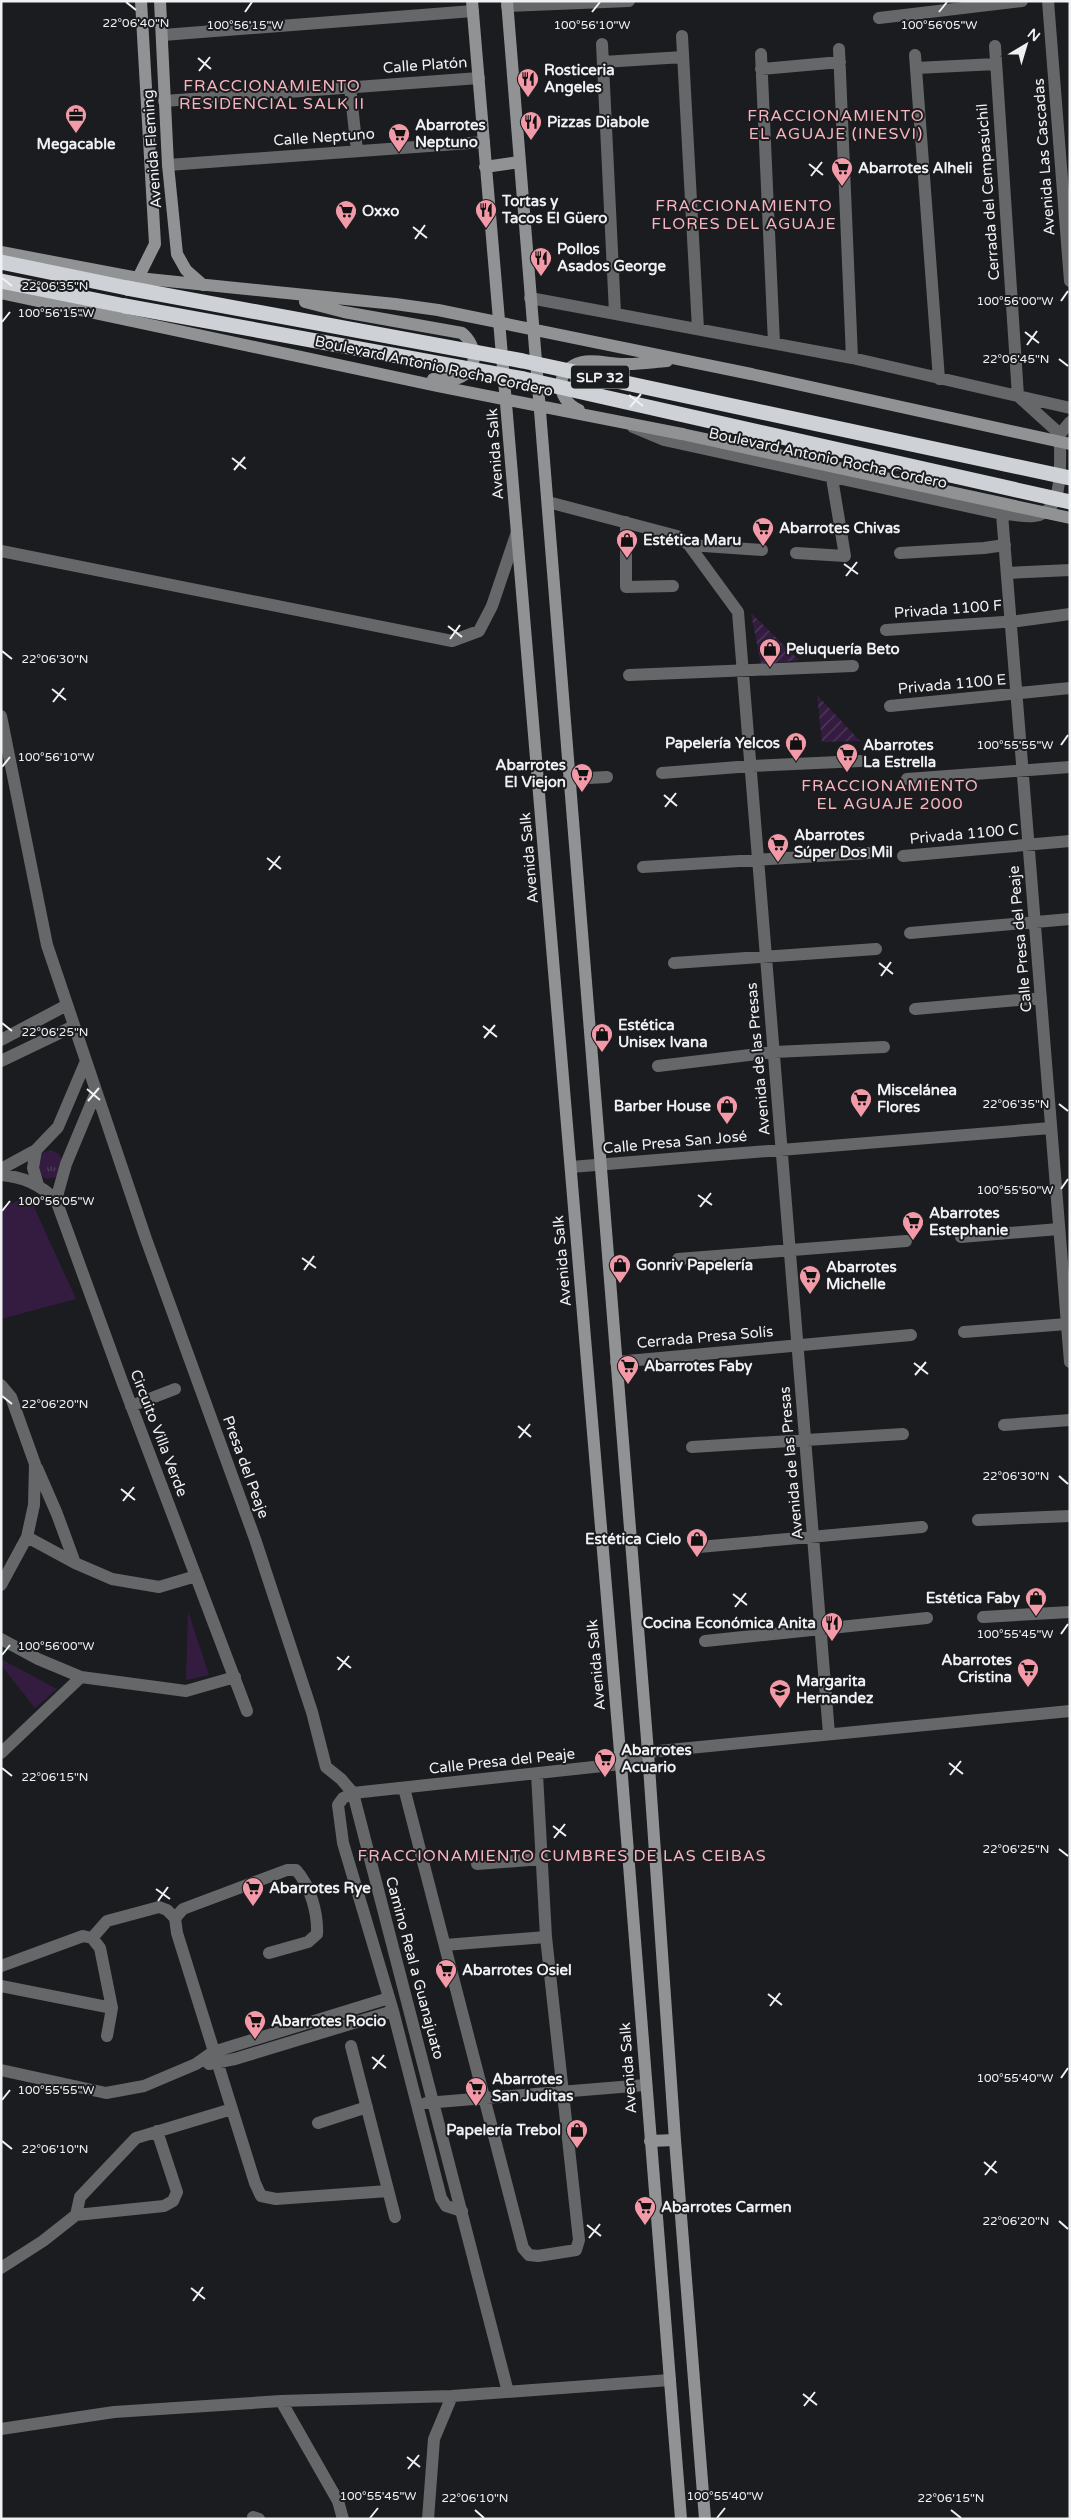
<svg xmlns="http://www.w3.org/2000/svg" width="1071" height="2520" font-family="'Varela Round',sans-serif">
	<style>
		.grass { fill: url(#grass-tufts) }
		.park { fill: #331c40 }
		.garden { fill: url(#garden-furrows) }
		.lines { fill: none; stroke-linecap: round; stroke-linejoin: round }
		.street { stroke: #656768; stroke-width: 12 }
		.secondary { stroke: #909294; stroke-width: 12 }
		.highway { stroke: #ced1d6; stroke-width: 15 }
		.secondary-bridge { stroke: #909294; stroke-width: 12 }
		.highway-bridge { stroke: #ced1d6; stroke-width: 15 }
		.ticks { fill: none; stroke: #f0f1f3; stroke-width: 2 }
		.labels { text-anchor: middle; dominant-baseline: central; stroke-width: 4; stroke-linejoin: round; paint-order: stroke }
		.shield { fill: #1b1c1f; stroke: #b0b1b3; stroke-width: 1 }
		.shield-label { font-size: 14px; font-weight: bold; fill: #f0f1f3 }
		.street-label { font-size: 15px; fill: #f0f1f3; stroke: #1b1c1f }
		.poi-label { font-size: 15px; font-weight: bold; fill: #f0f1f3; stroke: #1b1c1f; text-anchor: start }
		.neighbourhood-label { font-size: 16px; letter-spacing: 1px; fill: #f9b5bf; stroke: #1b1c1f }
		.ticks-label { font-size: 12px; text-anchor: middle; fill: #f0f1f3; stroke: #1b1c1f; stroke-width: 4; stroke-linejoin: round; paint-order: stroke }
	</style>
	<defs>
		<pattern id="grass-tufts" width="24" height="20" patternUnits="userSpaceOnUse" patternTransform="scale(1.25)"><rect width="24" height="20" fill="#331c40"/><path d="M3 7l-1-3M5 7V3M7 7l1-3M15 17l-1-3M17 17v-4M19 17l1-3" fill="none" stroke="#513d5c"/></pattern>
		<pattern id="garden-furrows" width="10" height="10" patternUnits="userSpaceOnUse" patternTransform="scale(1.25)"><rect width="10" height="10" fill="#331c40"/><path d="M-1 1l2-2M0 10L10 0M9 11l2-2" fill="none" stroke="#513d5c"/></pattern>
	</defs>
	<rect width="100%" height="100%" fill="#1b1c1f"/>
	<path class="grass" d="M 51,1150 L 59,1154 L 63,1162 L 56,1177 L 47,1179 L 38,1174 L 41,1153 Z"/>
	<path class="park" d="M 29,1196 L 76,1299 L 1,1319 L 1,1208 Z
		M 188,1611 L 209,1675 L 186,1680 Z
		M 1,1659 L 57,1689 L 35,1708 L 1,1665 Z"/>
	<path class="garden" d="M 751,613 L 799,660 L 761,665 Z
		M 817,695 L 860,741 L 822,742 Z"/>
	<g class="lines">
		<path class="street" d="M 1048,1 L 1070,281
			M 507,6 L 629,1
			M 879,18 L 1022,1
			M 163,35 L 473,11
			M 682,36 L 698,329
			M 602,44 L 615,313
			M 839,49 L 852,358
			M 761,54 L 774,343
			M 915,55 L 939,379
			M 603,62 L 683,57
			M 916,68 L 996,64
			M 761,69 L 840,62
			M 350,87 L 357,151
			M 164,101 L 479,78
			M 168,165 L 484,142
			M 530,298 L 852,358 L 1070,408
			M 633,427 L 664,440 L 1002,514 C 1012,514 1023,517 1034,516 C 1067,513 1059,458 1060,434 L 1018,396 L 995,46
			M 1060,434 L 1070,422
			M 548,502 L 677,536 L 689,545 L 738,612 L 829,1734
			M 1002,514 L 1070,1362
			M 626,522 L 626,587 L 673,586
			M 689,545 L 762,550
			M 1,551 L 452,641 L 479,631 L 492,606 L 517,532
			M 796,553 L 845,556 L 832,478
			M 900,553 L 984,548 L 1005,545
			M 1007,573 L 1070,570
			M 886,630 L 1018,621 L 1070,614
			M 629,675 L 853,666
			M 890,706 L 1070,688
			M 1,716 L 47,945 L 146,1239 L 255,1539 L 312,1712 L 326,1767 L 341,1779 L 353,1793 L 508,2392
			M 662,773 L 751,766 L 860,761
			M 570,779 L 607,777
			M 907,779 L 1070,767
			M 903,856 L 1070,841
			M 643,867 L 868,853
			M 910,933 L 1070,919
			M 674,963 L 876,949
			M 915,1009 L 1041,998
			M 1,1040 L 67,1005
			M 1,1061 L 74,1026
			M 658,1066 L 774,1052 L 884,1047
			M 36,1150 L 33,1168 L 38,1185
			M 571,1167 L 1051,1128
			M 1,1169 L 36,1150 L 58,1127 L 86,1061
			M 1,1175 C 24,1177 39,1184 56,1200 L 123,1384 L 247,1711
			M 56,1200 L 66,1164 L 96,1092
			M 961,1237 L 1059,1229
			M 678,1259 L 906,1241
			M 964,1332 L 1067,1324
			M 616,1362 L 911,1335
			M 1,1385 L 11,1397 L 35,1464 L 34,1505 L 27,1537 L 1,1585
			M 131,1406 L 175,1389
			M 1004,1425 L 1070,1420
			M 692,1447 L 903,1434
			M 37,1468 L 57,1514 L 75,1563
			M 978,1520 L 1070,1516
			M 27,1537 L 75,1563 L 112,1579 L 159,1587 L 196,1576
			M 699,1547 L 922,1527
			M 983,1617 L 1070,1612
			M 1,1639 L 38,1659 L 81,1677 L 186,1691 L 235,1677
			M 705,1641 L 927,1618
			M 1,1753 L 81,1677
			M 404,1788 L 523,2248 L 529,2255 L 538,2256 L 576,2250 L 579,2240 L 546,1937 L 537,1774
			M 477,1864 L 542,1859
			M 92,1938 L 107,1921 L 159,1907 L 167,1910 L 175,1918
			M 445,1945 L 546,1937
			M 269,1953 L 308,1942 L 317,1934 C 318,1913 310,1885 296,1870 L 287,1870 L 183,1909 L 175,1918 L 177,1933 L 255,2183 L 261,2196 L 276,2199 L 388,2191
			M 1,1966 L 83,1936 L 92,1938 L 100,1948 L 112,2008 L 107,2036
			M 1,1986 L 112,2008
			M 351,2046 L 395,2217
			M 209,2064 L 235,2059 L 393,2011
			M 1,2070 L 106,2093 L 144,2086 L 196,2064 L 213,2052 L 389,1998
			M 426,2103 L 645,2085
			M 318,2123 L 367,2107
			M 462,2211 L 446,2206 L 441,2198 L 393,2011 L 343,1843 L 338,1805 L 343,1798 L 353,1793 L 621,1764 L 648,1752 L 1070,1711
			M 76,2215 L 80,2197 L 136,2138 L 232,2109
			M 1,2268 L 43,2241 L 76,2215 L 164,2206 L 173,2201 L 177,2192 L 157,2131
			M 281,2401 L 338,2501 L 343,2519
			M 1,2429 L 114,2412 L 281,2401 L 452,2396 L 670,2380
			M 253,2517 L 259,2519
			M 428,2519 L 434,2439 L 452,2396"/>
		<path class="secondary" d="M 160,1 L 168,165 L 177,254 L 186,270 L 203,285
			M 472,1 L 621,1764 L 681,2519
			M 507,1 L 648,1752 L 675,2140 L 705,2519
			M 485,167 L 519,162
			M 1,252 L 138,278 L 395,304 L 438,310 L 751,374
			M 138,278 L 155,244 L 141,1
			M 1,293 L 437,386 L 682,434
			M 305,302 L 344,312 L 462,333 C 477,345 480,370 458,378 C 450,381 441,379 433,379
			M 579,410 C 555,399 554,369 582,362 C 596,359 613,365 628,364 C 641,364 654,362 667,361
			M 650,2141 L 675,2140"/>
		<path class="highway" d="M 1,262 L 127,288
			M 1,281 L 125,306"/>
		<path class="secondary-bridge" d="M 751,374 L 1070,444
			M 682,434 L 1070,518"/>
		<path class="highway-bridge" d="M 127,288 L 523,361 L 1070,478
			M 125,306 L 524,379 L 1070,502"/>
	</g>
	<path class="ticks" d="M 126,2 L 136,10M 245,12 L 252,2M 592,12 L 600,2M 939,12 L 947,2M 198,58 L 211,69M 199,71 L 210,57M 809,164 L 823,175M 811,176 L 822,162M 413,227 L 427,238M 415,239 L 425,225M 2,278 L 12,286M 1061,301 L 1068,291M 2,322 L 10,312M 1025,332 L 1039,343M 1027,345 L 1037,331M 1059,359 L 1068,366M 629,395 L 643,406M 630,407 L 641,394M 232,458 L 246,469M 234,470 L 245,457M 844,564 L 858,574M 846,576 L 857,562M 448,626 L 462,637M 450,639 L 460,625M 2,651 L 12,659M 52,689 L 66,700M 53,702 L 64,688M 1061,745 L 1068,735M 2,767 L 10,757M 664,795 L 677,806M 665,807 L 676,793M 267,858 L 281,869M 269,870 L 280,856M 879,963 L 893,974M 881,976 L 891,962M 2,1023 L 12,1031M 483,1026 L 497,1037M 484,1038 L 495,1025M 87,1089 L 100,1100M 88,1101 L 99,1088M 1059,1104 L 1068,1111M 1061,1189 L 1068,1179M 698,1195 L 712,1205M 700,1207 L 711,1193M 2,1211 L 10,1201M 302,1258 L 316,1268M 304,1270 L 314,1256M 914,1363 L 928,1374M 915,1375 L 926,1362M 2,1396 L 12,1404M 518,1426 L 531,1437M 519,1438 L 530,1424M 1059,1476 L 1068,1484M 121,1489 L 135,1500M 123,1501 L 134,1487M 733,1594 L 747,1605M 735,1607 L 746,1593M 1061,1634 L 1068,1624M 2,1655 L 10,1645M 337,1657 L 351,1668M 338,1670 L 349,1656M 949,1763 L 963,1774M 2,1768 L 12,1776M 950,1775 L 961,1761M 553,1826 L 566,1836M 554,1838 L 565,1824M 1059,1849 L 1068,1856M 156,1889 L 170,1899M 158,1901 L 168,1887M 768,1994 L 782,2005M 770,2006 L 780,1993M 372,2057 L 386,2068M 373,2069 L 384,2055M 1061,2078 L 1068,2068M 2,2100 L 10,2090M 2,2141 L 12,2149M 984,2162 L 997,2173M 985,2175 L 996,2161M 1059,2221 L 1068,2229M 587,2225 L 601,2236M 589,2238 L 600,2224M 191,2288 L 205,2299M 193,2301 L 203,2287M 803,2394 L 817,2405M 804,2406 L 815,2392M 407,2457 L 420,2467M 408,2469 L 419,2455M 475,2510 L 484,2518M 951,2510 L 961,2518M 370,2518 L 378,2508M 717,2518 L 725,2508"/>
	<defs>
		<g id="restaurant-pin" transform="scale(1.125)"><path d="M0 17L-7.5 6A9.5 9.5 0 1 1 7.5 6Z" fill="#f39aa9" stroke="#1b1c1f"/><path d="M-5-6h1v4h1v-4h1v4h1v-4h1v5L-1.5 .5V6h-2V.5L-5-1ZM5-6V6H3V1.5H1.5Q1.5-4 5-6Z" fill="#111"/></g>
		<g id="office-pin" transform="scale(1.125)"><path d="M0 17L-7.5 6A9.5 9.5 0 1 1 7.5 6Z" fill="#f39aa9" stroke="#1b1c1f"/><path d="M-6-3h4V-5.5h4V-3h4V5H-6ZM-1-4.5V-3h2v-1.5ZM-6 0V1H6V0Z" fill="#111"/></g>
		<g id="supermarket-pin" transform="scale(1.125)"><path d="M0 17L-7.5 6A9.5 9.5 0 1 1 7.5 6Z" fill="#f39aa9" stroke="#1b1c1f"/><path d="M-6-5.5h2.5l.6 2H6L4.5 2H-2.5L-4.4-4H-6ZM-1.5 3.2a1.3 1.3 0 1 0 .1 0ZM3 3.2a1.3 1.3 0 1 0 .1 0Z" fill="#111"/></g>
		<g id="shop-pin" transform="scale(1.125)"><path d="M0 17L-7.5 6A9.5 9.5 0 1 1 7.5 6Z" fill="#f39aa9" stroke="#1b1c1f"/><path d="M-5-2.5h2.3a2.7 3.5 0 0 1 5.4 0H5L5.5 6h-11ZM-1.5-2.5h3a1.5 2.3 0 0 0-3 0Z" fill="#111"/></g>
		<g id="school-pin" transform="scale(1.125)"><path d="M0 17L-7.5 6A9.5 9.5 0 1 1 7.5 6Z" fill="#f39aa9" stroke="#1b1c1f"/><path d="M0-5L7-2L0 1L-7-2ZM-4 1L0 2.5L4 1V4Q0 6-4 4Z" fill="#111"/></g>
	</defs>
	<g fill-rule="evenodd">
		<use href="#restaurant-pin" x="528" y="79"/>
		<use href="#office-pin" x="76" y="115"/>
		<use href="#restaurant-pin" x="531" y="122"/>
		<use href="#supermarket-pin" x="399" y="134"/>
		<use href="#supermarket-pin" x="842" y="168"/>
		<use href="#restaurant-pin" x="486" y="210"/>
		<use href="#supermarket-pin" x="346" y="211"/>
		<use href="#restaurant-pin" x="541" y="258"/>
		<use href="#supermarket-pin" x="763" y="528"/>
		<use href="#shop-pin" x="627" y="540"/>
		<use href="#shop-pin" x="770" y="649"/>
		<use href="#shop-pin" x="796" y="743"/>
		<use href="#supermarket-pin" x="847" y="754"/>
		<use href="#supermarket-pin" x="582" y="774"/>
		<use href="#supermarket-pin" x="778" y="844"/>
		<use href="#shop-pin" x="602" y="1034"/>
		<use href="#supermarket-pin" x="861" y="1099"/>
		<use href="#shop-pin" x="727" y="1106"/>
		<use href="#supermarket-pin" x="913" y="1222"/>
		<use href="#shop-pin" x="620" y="1265"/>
		<use href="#supermarket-pin" x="810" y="1276"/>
		<use href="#supermarket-pin" x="628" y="1366"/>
		<use href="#shop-pin" x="697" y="1539"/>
		<use href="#shop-pin" x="1036" y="1598"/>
		<use href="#restaurant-pin" x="832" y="1623"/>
		<use href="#supermarket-pin" x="1028" y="1669"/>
		<use href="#school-pin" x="780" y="1690"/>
		<use href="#supermarket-pin" x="605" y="1759"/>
		<use href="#supermarket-pin" x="253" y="1888"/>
		<use href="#supermarket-pin" x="446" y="1970"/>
		<use href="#supermarket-pin" x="255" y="2021"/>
		<use href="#supermarket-pin" x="476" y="2088"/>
		<use href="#shop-pin" x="577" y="2130"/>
		<use href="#supermarket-pin" x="645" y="2207"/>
	</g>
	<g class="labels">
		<rect class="shield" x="571" y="365.5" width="58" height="23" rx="4"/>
		<g class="shield-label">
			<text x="600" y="377">SLP 32</text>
		</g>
		<g class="street-label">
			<text transform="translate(425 65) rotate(-4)">Calle Platón</text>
			<text transform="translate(324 137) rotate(-4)">Calle Neptuno</text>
			<text transform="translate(152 149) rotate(-94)">Avenida Fleming</text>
			<text transform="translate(1044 157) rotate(-94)">Avenida Las Cascadas</text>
			<text transform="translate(988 192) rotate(-94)">Cerrada del Cempasúchil</text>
			<text transform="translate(434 366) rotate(12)">Boulevard Antonio Rocha Cordero</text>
			<text transform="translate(495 454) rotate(-94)">Avenida Salk</text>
			<text transform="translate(828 458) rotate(12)">Boulevard Antonio Rocha Cordero</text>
			<text transform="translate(948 609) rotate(-4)">Privada 1100 F</text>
			<text transform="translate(952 684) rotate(-5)">Privada 1100 E</text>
			<text transform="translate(964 834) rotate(-5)">Privada 1100 C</text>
			<text transform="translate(529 858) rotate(-95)">Avenida Salk</text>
			<text transform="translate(1020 939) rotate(-95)">Calle Presa del Peaje</text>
			<text transform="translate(758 1059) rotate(-95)">Avenida de las Presas</text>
			<text transform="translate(675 1142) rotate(-5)">Calle Presa San José</text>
			<text transform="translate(562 1261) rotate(-95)">Avenida Salk</text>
			<text transform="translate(705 1337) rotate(-5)">Cerrada Presa Solís</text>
			<text transform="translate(159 1433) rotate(69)">Circuito Villa Verde</text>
			<text transform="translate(791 1463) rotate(-95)">Avenida de las Presas</text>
			<text transform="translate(246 1467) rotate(70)">Presa del Peaje</text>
			<text transform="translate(596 1665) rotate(-95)">Avenida Salk</text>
			<text transform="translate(502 1761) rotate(-6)">Calle Presa del Peaje</text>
			<text transform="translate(415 1968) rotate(75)">Camino Real a Guanajuato</text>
			<text transform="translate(628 2068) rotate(-94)">Avenida Salk</text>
		</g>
		<g class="poi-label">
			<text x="544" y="70">Rosticeria<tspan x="544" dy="17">Angeles</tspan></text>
			<text x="547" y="122">Pizzas Diabole</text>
			<text x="415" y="125">Abarrotes<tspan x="415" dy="17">Neptuno</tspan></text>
			<text x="76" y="144" text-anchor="middle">Megacable</text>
			<text x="858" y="168">Abarrotes Alheli</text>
			<text x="502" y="201">Tortas y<tspan x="502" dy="17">Tacos El Güero</tspan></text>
			<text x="362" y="211">Oxxo</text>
			<text x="557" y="249">Pollos<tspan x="557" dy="17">Asados George</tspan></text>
			<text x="779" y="528">Abarrotes Chivas</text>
			<text x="643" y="540">Estética Maru</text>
			<text x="786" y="649">Peluquería Beto</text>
			<text x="780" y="743" text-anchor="end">Papelería Yelcos</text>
			<text x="863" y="745">Abarrotes<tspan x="863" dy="17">La Estrella</tspan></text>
			<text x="566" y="765" text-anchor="end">Abarrotes<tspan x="566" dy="17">El Viejon</tspan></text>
			<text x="794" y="835">Abarrotes<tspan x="794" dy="17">Súper Dos Mil</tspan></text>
			<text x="618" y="1025">Estética<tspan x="618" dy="17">Unisex Ivana</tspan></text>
			<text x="877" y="1090">Miscelánea<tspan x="877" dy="17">Flores</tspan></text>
			<text x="711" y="1106" text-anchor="end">Barber House</text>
			<text x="929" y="1213">Abarrotes<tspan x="929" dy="17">Estephanie</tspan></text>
			<text x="636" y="1265">Gonriv Papelería</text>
			<text x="826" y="1267">Abarrotes<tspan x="826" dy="17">Michelle</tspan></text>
			<text x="644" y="1366">Abarrotes Faby</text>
			<text x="681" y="1539" text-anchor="end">Estética Cielo</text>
			<text x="1020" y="1598" text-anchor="end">Estética Faby</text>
			<text x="816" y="1623" text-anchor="end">Cocina Económica Anita</text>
			<text x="1012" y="1660" text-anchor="end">Abarrotes<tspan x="1012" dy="17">Cristina</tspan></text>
			<text x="796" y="1681">Margarita<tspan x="796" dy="17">Hernandez</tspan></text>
			<text x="621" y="1750">Abarrotes<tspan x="621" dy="17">Acuario</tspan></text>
			<text x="269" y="1888">Abarrotes Rye</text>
			<text x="462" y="1970">Abarrotes Osiel</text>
			<text x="271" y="2021">Abarrotes Rocio</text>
			<text x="492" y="2079">Abarrotes<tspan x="492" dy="17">San Juditas</tspan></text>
			<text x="561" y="2130" text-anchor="end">Papelería Trebol</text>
			<text x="661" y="2207">Abarrotes Carmen</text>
		</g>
		<g class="neighbourhood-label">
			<text x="272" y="86">FRACCIONAMIENTO<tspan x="272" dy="18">RESIDENCIAL SALK II</tspan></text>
			<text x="836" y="116">FRACCIONAMIENTO<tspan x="836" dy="18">EL AGUAJE (INESVI)</tspan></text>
			<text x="744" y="206">FRACCIONAMIENTO<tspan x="744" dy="18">FLORES DEL AGUAJE</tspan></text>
			<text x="890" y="786">FRACCIONAMIENTO<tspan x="890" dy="18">EL AGUAJE 2000</tspan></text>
			<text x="562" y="1856">FRACCIONAMIENTO CUMBRES DE LAS CEIBAS</text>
		</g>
	</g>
	<g class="ticks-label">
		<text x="136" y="27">22°06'40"N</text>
		<text x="245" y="29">100°56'15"W</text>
		<text x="592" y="29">100°56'10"W</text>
		<text x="939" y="29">100°56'05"W</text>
		<text x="55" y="290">22°06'35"N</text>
		<text x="1015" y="305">100°56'00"W</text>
		<text x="56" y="317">100°56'15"W</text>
		<text x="1016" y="363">22°06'45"N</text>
		<text x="55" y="663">22°06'30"N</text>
		<text x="1015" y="749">100°55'55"W</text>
		<text x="56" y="761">100°56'10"W</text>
		<text x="55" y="1036">22°06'25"N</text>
		<text x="1016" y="1108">22°06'35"N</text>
		<text x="1015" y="1194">100°55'50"W</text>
		<text x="56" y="1205">100°56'05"W</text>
		<text x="55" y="1408">22°06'20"N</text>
		<text x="1016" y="1480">22°06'30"N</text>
		<text x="1015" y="1638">100°55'45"W</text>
		<text x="56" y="1650">100°56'00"W</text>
		<text x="55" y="1781">22°06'15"N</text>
		<text x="1016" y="1853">22°06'25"N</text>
		<text x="1015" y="2082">100°55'40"W</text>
		<text x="56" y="2094">100°55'55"W</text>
		<text x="55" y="2153">22°06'10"N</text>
		<text x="1016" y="2225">22°06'20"N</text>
		<text x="378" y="2500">100°55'45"W</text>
		<text x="725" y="2500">100°55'40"W</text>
		<text x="475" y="2502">22°06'10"N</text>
		<text x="951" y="2502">22°06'15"N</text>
	</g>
	<rect width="1071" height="2520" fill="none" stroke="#f0f1f3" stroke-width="5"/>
	<g transform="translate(1026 45) rotate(38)" stroke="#1b1c1f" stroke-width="4" paint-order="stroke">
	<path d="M0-4L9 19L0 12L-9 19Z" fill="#f0f1f3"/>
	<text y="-8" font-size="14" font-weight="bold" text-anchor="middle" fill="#f0f1f3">N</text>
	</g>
</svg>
